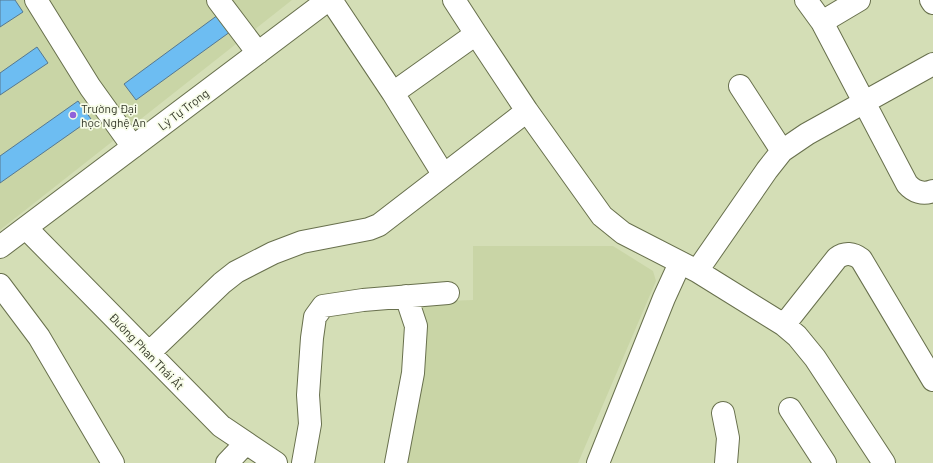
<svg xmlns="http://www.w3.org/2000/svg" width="933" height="463" font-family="Barlow,sans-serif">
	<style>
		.built { fill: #c9d5a6 }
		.building { fill: #6dbdf2; stroke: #56788f }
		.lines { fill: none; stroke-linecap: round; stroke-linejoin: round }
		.minor-casing { stroke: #68704d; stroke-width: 24 }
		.minor { stroke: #fff; stroke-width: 22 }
		.poi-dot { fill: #9061da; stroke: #f7fce8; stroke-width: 1.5 }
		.labels { text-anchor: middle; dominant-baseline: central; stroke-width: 3.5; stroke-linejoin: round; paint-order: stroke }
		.poi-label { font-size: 12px; fill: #333728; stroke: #f7fce8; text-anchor: start }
		.street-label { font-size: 12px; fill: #333728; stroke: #f7fce8 }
	</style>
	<rect width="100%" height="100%" fill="#d4deb6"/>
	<path class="built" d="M 0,0 L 292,0 L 0,230 Z
		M 473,246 L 613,246 L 653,271 L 656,281 L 578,463 L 407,463 L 420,302 L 473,300 Z"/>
	<path class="building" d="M 0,0 L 15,0 L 23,12 L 0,27 Z
		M 222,12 L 234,29 L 136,100 L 124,84 Z
		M 37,47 L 48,63 L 0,95 L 0,73 Z
		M 78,101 L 91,119 L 0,183 L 0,156 Z"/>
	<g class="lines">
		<g class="minor-casing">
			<path id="minor" d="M 36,0 L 90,87 L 133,147
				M 218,0 L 258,53
				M 331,0 L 393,93 L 443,174
				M 454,0 L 476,34 L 527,111 L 602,216 L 623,233 L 697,271 L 784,325 L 797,336 L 815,358 L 884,463
				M 806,0 L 822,22 L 907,184 C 914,192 923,195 933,191
				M 931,0 L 933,3
				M 822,22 L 859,0
				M 740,86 L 782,151
				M 393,93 L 476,34
				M 26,228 L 221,426 L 276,463
				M 0,247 L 328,0
				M 697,271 L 767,170 L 782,151 L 807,134 L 933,64
				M 0,285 L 39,337 L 113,463
				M 784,325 L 837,258 C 845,252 853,253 861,259 L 933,380
				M 149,353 L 222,283 L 236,272 L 273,253 L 302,242 L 369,229 L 379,225 L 527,111
				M 790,409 L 825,463
				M 723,413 L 728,438 L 726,463
				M 227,463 L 246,443
				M 303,463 L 310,424 L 308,395 L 312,338 L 315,317 L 323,306 L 363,300 L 448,293
				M 396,463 L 413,373 L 416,326 L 406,296
				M 598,463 L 664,298 L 680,263"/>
		</g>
		<use href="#minor" class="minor"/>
	</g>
	<circle class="poi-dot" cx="73" cy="115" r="4"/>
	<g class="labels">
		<g class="poi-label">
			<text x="81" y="108">Trường Đại<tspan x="81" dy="14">học Nghệ An</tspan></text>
		</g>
		<g class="street-label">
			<text transform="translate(183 109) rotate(-37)">Lý Tự Trọng</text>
			<text transform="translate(147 351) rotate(46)">Đường Phan Thái Ất</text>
		</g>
	</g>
</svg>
